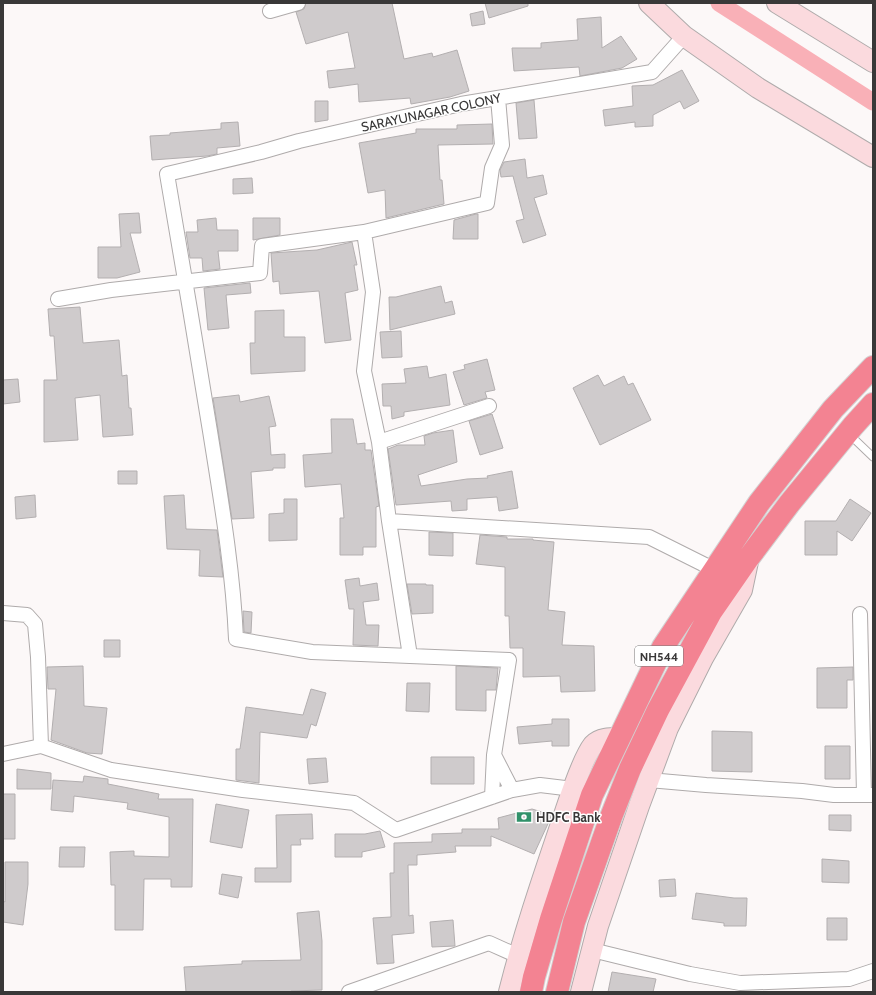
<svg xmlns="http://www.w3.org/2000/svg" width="876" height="995" font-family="Cabin,sans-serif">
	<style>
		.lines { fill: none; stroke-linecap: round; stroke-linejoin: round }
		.canal { stroke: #f9b0b7; stroke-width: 17 }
		.building { fill: #cfcbcc; stroke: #b3afb0 }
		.lane-casing { stroke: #afabab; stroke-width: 9 }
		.street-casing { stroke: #afabab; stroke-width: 16 }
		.secondary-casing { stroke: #afabab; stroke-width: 22 }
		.highway-casing { stroke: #d3d3d3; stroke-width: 24 }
		.lane { stroke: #fff; stroke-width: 7 }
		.street { stroke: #fff; stroke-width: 14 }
		.secondary { stroke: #fbdade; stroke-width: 20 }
		.highway { stroke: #f38392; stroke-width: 22 }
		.labels { text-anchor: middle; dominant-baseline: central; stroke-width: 3; stroke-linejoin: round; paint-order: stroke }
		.shield { fill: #fff; stroke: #747474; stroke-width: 1 }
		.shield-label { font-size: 12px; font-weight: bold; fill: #393838 }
		.street-label { font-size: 13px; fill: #393838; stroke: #fff }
		.poi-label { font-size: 13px; font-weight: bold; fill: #393838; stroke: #fff; text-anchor: start }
	</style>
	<rect width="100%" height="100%" fill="#fcf8f8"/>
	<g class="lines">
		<path class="canal" d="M 719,3 L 873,102"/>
	</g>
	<path class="building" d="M 306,3 L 392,3 L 404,59 L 432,53 L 433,57 L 457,50 L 469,91 L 450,97 L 411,104 L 410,98 L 359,102 L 358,84 L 329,88 L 327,71 L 355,68 L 348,32 L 306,44 L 296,12 L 304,9 Z
		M 485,3 L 528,3 L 528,6 L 489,18 Z
		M 483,11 L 485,24 L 472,26 L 470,14 Z
		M 601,17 L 602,48 L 621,36 L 637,59 L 622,68 L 580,76 L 579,67 L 514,71 L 512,48 L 541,48 L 541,43 L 578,40 L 577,19 Z
		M 682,70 L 699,101 L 684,109 L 680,101 L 653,115 L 653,126 L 635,127 L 635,122 L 605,126 L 603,110 L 633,106 L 632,86 L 653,85 Z
		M 534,100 L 537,138 L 519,139 L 516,103 Z
		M 315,101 L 328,101 L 328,120 L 315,122 Z
		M 238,122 L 240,146 L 217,148 L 217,154 L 207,156 L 152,160 L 150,136 L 170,135 L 170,133 L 221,129 L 221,123 Z
		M 492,124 L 493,144 L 438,145 L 440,180 L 442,180 L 444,204 L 386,218 L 385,190 L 368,193 L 359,143 L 416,133 L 416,129 L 457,129 L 457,125 Z
		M 525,159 L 527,178 L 543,175 L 547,194 L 534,198 L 546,235 L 523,243 L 516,221 L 524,219 L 513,176 L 501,177 L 500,170 L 504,162 Z
		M 252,178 L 253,193 L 233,194 L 233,179 Z
		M 139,213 L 141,233 L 130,233 L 140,272 L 117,278 L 98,278 L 98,247 L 121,247 L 119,214 Z
		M 476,214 L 478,214 L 478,239 L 453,239 L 454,220 Z
		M 216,218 L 217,230 L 238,230 L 238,251 L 218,251 L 220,269 L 203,271 L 202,258 L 190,258 L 186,232 L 198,232 L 197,220 Z
		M 253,218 L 280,218 L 280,235 L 253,240 Z
		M 352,242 L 357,265 L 354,265 L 358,290 L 345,293 L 351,340 L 325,343 L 319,291 L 280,294 L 279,281 L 273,282 L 271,253 L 317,250 Z
		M 250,283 L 251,293 L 226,295 L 229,328 L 208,330 L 204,288 Z
		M 441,286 L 445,303 L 452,301 L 455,314 L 390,330 L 389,297 L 396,297 Z
		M 80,307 L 83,343 L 119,340 L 122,376 L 127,375 L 129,408 L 131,408 L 133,435 L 103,437 L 100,395 L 75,398 L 78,440 L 44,442 L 44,380 L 57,380 L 54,336 L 50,336 L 48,309 Z
		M 284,310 L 284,337 L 305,337 L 305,371 L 251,374 L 250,343 L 255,343 L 255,311 Z
		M 401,331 L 402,357 L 382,358 L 380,332 Z
		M 487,359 L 495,390 L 485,392 L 487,398 L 464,405 L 453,372 L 465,369 L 464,365 Z
		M 427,366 L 429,378 L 446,374 L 450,405 L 404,412 L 404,416 L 392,419 L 391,406 L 383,406 L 382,384 L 406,383 L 404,369 Z
		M 598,375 L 604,386 L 624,376 L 628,385 L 633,383 L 651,420 L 600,445 L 573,388 Z
		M 18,379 L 20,402 L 3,404 L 3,380 Z
		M 239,395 L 240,402 L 269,396 L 276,426 L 269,427 L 271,455 L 285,454 L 285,468 L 273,468 L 273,470 L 251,472 L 254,518 L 232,519 L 213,398 Z
		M 492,414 L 503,448 L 480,455 L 469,421 Z
		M 331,419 L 353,419 L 357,444 L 365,443 L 365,450 L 371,450 L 379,506 L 376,507 L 376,547 L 363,547 L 363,555 L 340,555 L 340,518 L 344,518 L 341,484 L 305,487 L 303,455 L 332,453 Z
		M 453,430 L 457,462 L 418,475 L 421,486 L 467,479 L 488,478 L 487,476 L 512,471 L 518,508 L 499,511 L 497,497 L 467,499 L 467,510 L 452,511 L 451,501 L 396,505 L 388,449 L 398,445 L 425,445 L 424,436 L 433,433 Z
		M 118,471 L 137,471 L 137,484 L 118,484 Z
		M 35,495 L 36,517 L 16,519 L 15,497 Z
		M 184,495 L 186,529 L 217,530 L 223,577 L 199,576 L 200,550 L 167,549 L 164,496 Z
		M 284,499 L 297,499 L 297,540 L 269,541 L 269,514 L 284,513 Z
		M 850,499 L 871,513 L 852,541 L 837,531 L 837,555 L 805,555 L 805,521 L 836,521 Z
		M 429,532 L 453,533 L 453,556 L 429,555 Z
		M 480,535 L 507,537 L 507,539 L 533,539 L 533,540 L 554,542 L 548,610 L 565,612 L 562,645 L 594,646 L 595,691 L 561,692 L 560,676 L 523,677 L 523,648 L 510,648 L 509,616 L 505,616 L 505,567 L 476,564 Z
		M 359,578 L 360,586 L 377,583 L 379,600 L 363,602 L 366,625 L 379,625 L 378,646 L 353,645 L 354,609 L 349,609 L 345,580 Z
		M 407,584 L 426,584 L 426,585 L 433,585 L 433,613 L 412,614 Z
		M 243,611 L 252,612 L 251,633 L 244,632 Z
		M 104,640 L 120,640 L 120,657 L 104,657 Z
		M 83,666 L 84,706 L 107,708 L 102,754 L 87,753 L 51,740 L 56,689 L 48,689 L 47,667 Z
		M 456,666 L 498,668 L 496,690 L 486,690 L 486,711 L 456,710 Z
		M 853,667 L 853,680 L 847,680 L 847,708 L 817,708 L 817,668 Z
		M 407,683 L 430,683 L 429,712 L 406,711 Z
		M 311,689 L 326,693 L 316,726 L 311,724 L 307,738 L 260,732 L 259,783 L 236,780 L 236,749 L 240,749 L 246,707 L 303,715 Z
		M 552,719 L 569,719 L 569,746 L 552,746 L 552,741 L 519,744 L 517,727 L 552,724 Z
		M 712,731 L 752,732 L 752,772 L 712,771 Z
		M 825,746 L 850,746 L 850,779 L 825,779 Z
		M 431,757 L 474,757 L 474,784 L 431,784 Z
		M 326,758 L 328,782 L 309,784 L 307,759 Z
		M 17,769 L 51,773 L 51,789 L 17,789 Z
		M 84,776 L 108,779 L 108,784 L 159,794 L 158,799 L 193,799 L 192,887 L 171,887 L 171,879 L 144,879 L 143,930 L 115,930 L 115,885 L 111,885 L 110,852 L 134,851 L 134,856 L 169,857 L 169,817 L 127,809 L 128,803 L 74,796 L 73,812 L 51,810 L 53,780 L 83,782 Z
		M 3,794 L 15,794 L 15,839 L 3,839 Z
		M 216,804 L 249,810 L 242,848 L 210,842 Z
		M 532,809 L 552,815 L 534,854 L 491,836 L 491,846 L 455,846 L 456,852 L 417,855 L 417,865 L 408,865 L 409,916 L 413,915 L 414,933 L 392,935 L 394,963 L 377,964 L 373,918 L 391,917 L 390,873 L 394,873 L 394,843 L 432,842 L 432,834 L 462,833 L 462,829 L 499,829 L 498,818 Z
		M 312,814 L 313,839 L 300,839 L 301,845 L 291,845 L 291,882 L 255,882 L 255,868 L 277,868 L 276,815 Z
		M 829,815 L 851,815 L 851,831 L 829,830 Z
		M 380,831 L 385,847 L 362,852 L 362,857 L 335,857 L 335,834 L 365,834 Z
		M 60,847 L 85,847 L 84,867 L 59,867 Z
		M 822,859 L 849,861 L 849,883 L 822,882 Z
		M 5,862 L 28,862 L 28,884 L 23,925 L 3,922 L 3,901 L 5,902 Z
		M 222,874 L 242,877 L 238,898 L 219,894 Z
		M 675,879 L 676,896 L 660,897 L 659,880 Z
		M 696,893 L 734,898 L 747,898 L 746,926 L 724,926 L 724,923 L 692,919 Z
		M 319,911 L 322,941 L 322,990 L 291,991 L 291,992 L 186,992 L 184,967 L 242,964 L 242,961 L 301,960 L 297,913 Z
		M 827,918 L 847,918 L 847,940 L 827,940 Z
		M 453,920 L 455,946 L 432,947 L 430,922 Z
		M 612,972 L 656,979 L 653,992 L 608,992 Z"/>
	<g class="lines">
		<g class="lane-casing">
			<path id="lane" d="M 849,434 L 873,457"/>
		</g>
		<g class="street-casing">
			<path id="street" d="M 270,11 L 298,3
				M 364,232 L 487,203 L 492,168 L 502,145 L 498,98
				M 58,299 L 111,290 L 260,273 L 262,246 L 364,232 L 373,292 L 364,371 L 379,442 L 389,521 L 649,537 L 715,570
				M 379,442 L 489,406
				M 3,613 L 27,615 L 35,624 L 38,657 L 41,746 L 111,770 L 243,790 L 354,803 L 396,830 L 512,790 L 494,755 L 509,660 L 410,656 L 389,521
				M 860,614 L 864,795
				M 410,656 L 312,652 L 236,639 C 233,569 221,500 210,431 C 196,345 182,260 167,174 L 261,152 L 299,141 L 461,104 L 652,72 L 684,36
				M 3,754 L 41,746
				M 649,780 L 706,785 L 802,791 L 834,795 L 873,795
				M 512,790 L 540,785 L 573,789
				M 492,797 L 494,755
				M 592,950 L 690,974 L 740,983 L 849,979 L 873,971
				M 349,992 L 489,943 L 518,956"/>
		</g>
		<g class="secondary-casing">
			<path id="secondary" d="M 649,3 L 684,36 L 758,88 L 873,157
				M 777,3 L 873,62
				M 509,992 C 524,932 544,874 564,815 C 570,797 582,759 593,745 C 600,738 610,738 619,738
				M 581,992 L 598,926 L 639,806 L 668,728 L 703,658 L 742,590 L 749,557"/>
		</g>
		<g class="highway-casing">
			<path id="highway" d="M 531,992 L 534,977 L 551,919 L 592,795 L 663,647 L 759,503 L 833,409 L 873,367
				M 557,992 L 574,922 L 611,817 L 630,769 L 658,710 L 711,612 L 747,560 L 789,504 L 853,426 L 873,404"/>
		</g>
		<use href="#lane" class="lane"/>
		<use href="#street" class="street"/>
		<use href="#secondary" class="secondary"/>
		<use href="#highway" class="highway"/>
	</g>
	<defs>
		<g id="bank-bare" transform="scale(1.2)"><path d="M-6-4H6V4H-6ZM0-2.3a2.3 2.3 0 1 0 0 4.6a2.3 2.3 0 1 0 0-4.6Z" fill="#31916a" stroke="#fff" stroke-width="2.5" paint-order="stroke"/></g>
	</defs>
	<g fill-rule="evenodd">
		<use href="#bank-bare" x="524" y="817"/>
	</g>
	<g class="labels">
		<rect class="shield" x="635" y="646" width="48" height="20" rx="3"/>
		<g class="shield-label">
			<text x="659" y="656">NH544</text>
		</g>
		<g class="street-label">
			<text transform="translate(431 112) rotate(-12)">SARAYUNAGAR COLONY</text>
		</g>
		<g class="poi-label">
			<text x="536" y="817">HDFC Bank</text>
		</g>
	</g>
	<rect width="876" height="995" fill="none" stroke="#393838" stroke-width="8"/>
</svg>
